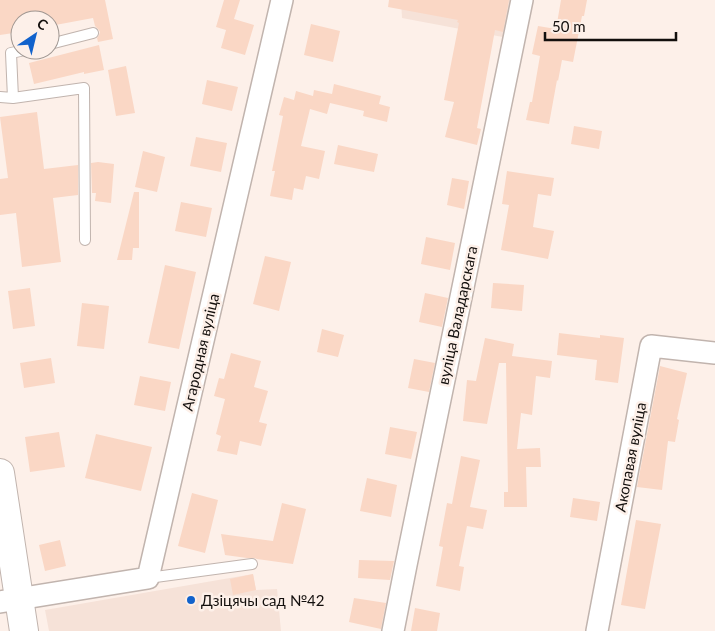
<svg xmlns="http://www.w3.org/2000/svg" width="715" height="631" font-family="Lato,sans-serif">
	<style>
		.built { fill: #f6e2d8 }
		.building { fill: #fad7c5 }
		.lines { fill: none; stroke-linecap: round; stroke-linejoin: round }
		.service-casing { stroke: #c1b4ae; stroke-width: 12 }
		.minor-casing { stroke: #c1b4ae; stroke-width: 24 }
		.secondary-casing { stroke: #c1b4ae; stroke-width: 30 }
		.service { stroke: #fff; stroke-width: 10 }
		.minor { stroke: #fff; stroke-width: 21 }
		.secondary { stroke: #fff; stroke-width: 28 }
		.poi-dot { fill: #1162cc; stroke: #fdf0e9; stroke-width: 2 }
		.labels { text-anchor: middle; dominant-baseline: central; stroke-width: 5; stroke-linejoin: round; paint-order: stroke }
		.street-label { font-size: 15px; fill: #130f0d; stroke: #fdf0e9 }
		.poi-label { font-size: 15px; fill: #130f0d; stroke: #fdf0e9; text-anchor: start }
	</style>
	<rect width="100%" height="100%" fill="#fdf0e9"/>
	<path class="built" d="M 401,0 L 515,0 L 508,38 L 402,18 Z
		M 253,574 L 256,590 L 277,589 L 281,631 L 49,631 L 45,610 Z"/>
	<path class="building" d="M 0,0 L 105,0 L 113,39 L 98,42 L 97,38 L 99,35 L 100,32 L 98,29 L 95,26 L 93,18 L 50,26 L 50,20 L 20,20 L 20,32 L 0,35 Z
		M 224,0 L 240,0 L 234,19 L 254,25 L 245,55 L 221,48 L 226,30 L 216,27 Z
		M 389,0 L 509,0 L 503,32 L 495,30 L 477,128 L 481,129 L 477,145 L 445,137 L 454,102 L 444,100 L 459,23 L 457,22 L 458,20 L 388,7 Z
		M 561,0 L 587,0 L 584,16 L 582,16 L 573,62 L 562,60 L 558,81 L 557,80 L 549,124 L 526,120 L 530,102 L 532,102 L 540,56 L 532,54 L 538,26 L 556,29 Z
		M 311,24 L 340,31 L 333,62 L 304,55 Z
		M 99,45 L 104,70 L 84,74 L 84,72 L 34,84 L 29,63 Z
		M 126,66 L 135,113 L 116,116 L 108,70 Z
		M 207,80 L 238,87 L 232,111 L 202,104 Z
		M 334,84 L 381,96 L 379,104 L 390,107 L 387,122 L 363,116 L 364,111 L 330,103 L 327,114 L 310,109 L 301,146 L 325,151 L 319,179 L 306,176 L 303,190 L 294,188 L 292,200 L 270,196 L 275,171 L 272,171 L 283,116 L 279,115 L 284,97 L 294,100 L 296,91 L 313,96 L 314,90 L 332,94 Z
		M 37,112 L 44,169 L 78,165 L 78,195 L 53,198 L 61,262 L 22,267 L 16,213 L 0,215 L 0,179 L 8,178 L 0,117 Z
		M 574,126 L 602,131 L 599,149 L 571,144 Z
		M 196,137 L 227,143 L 221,172 L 190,166 Z
		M 338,145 L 378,154 L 374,172 L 334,164 Z
		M 143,151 L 165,157 L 157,192 L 135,187 Z
		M 98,162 L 114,164 L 111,203 L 95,201 L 96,193 L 92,193 L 91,163 Z
		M 507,171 L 554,178 L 551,196 L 538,194 L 533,227 L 554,231 L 548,259 L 501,250 L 509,205 L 502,204 Z
		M 452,178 L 469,181 L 464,209 L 447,205 Z
		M 134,192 L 139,192 L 139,248 L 133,248 L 132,260 L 117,260 Z
		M 181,202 L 212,208 L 206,237 L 175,231 Z
		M 426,237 L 455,243 L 450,270 L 421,264 Z
		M 265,256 L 291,262 L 279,311 L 253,304 Z
		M 165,265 L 196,272 L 179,349 L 148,343 Z
		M 493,283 L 524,285 L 522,311 L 491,308 Z
		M 30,288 L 35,326 L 13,329 L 8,291 Z
		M 425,293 L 448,298 L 442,327 L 419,322 Z
		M 82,303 L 109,306 L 104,349 L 77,346 Z
		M 322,329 L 344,335 L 338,357 L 317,352 Z
		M 559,333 L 600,338 L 600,335 L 624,338 L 618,383 L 595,380 L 597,360 L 557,355 Z
		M 485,338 L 514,344 L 512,356 L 552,361 L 550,378 L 536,376 L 532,415 L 521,413 L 517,449 L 540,448 L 541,467 L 526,467 L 527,507 L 504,507 L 504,492 L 508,492 L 506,363 L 499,363 L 487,424 L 463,421 L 467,380 L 476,381 Z
		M 231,353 L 261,361 L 254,387 L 268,391 L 259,422 L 267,424 L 261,446 L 240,441 L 237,455 L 217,451 L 221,436 L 216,434 L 225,399 L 214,396 L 219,378 L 224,379 Z
		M 51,358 L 55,383 L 24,388 L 20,363 Z
		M 414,359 L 435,363 L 429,392 L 408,388 Z
		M 660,366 L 687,373 L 677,419 L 679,420 L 675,442 L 668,441 L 662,490 L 637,487 Z
		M 140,376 L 171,382 L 165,411 L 134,405 Z
		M 390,427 L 417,432 L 411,459 L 385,454 Z
		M 59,432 L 65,467 L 30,472 L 25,437 Z
		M 96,434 L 152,447 L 141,491 L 85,478 Z
		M 461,456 L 480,460 L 470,507 L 487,510 L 483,529 L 467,526 L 459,566 L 464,567 L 460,591 L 436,586 L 443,547 L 439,546 L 447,503 L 452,504 Z
		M 367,478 L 397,485 L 391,517 L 360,511 Z
		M 192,493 L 218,500 L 205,553 L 178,546 Z
		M 573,498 L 600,502 L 597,521 L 570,517 Z
		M 282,503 L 306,509 L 293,564 L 257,559 L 254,558 L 247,558 L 225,555 L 221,534 L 273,541 Z
		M 636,520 L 661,524 L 645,609 L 621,605 Z
		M 60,540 L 66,566 L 45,571 L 39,545 Z
		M 359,560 L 394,561 L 390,580 L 358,578 Z
		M 253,574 L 256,590 L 233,595 L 230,579 Z
		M 354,598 L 386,603 L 381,629 L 349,622 Z
		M 415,608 L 440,613 L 437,631 L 411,631 Z"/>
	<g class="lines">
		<g class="service-casing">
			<path id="service" d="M 50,44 L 93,33
				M 0,97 L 13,98 L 84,88 L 85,240
				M 13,98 L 11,53 L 25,50
				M 148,578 L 252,564"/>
		</g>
		<g class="minor-casing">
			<path id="minor" d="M 0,602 L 148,578 L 282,0
				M 393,631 L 406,565 L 522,0
				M 597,631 L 651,346 L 715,353"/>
		</g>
		<g class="secondary-casing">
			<path id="secondary" d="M 0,473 L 24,631"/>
		</g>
		<use href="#service" class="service"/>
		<use href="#minor" class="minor"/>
		<use href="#secondary" class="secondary"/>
	</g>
	<circle class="poi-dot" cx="191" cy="600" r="5"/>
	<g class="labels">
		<g class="street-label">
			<text transform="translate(457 315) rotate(-78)">вуліца Валадарскага</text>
			<text transform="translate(200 352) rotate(-77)">Агародная вуліца</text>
			<text transform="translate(630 457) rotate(-79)">Акопавая вуліца</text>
		</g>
		<g class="poi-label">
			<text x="201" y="600">Дзіцячы сад №42</text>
		</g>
	</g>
	<g transform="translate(35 35) rotate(35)"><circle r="24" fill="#fdf0e9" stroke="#9f9691"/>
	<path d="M0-4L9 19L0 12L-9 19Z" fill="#1162cc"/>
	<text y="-8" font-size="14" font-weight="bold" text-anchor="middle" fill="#130f0d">С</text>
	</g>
	<path d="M545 32v8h131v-8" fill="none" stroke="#130f0d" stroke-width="2.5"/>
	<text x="552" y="32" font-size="15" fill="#130f0d" stroke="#fdf0e9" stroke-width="4" paint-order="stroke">50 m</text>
</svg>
